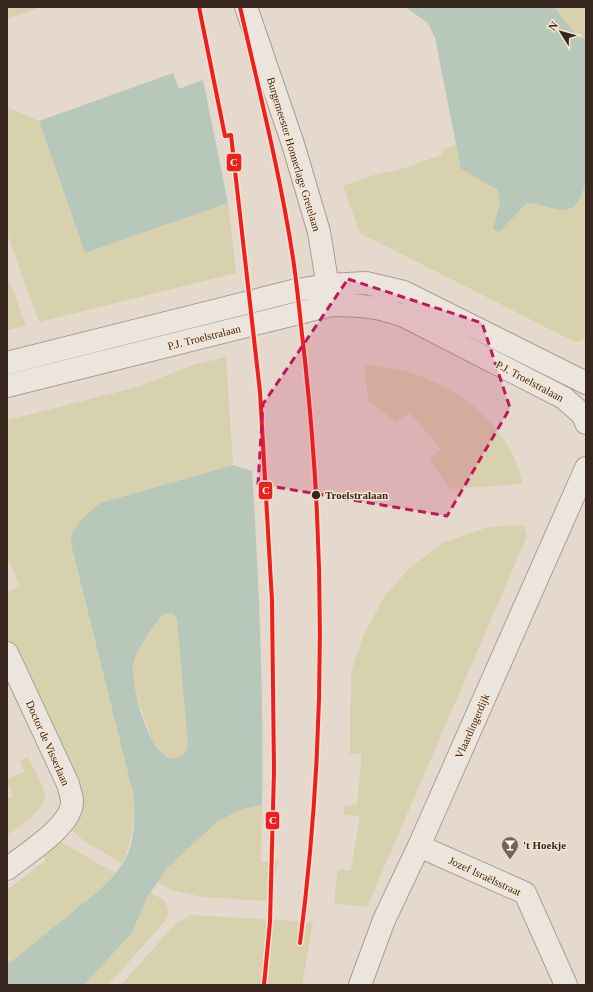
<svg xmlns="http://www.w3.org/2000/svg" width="593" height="992" font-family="Georgia,serif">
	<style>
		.green { fill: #d7d1ae }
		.water { fill: #b7c8bb; fill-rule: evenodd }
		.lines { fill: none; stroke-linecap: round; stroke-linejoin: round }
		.minor-casing { stroke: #a99e95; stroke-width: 24 }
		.minor { stroke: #ece5dd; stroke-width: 22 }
		.metro-1-casing { stroke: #f5e5d1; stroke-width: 7 }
		.metro-1 { stroke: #ef1f1f; stroke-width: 4 }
		.marked { fill: #c2185b; fill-opacity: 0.2; stroke: #c2185b; stroke-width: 3; stroke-dasharray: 8 5; stroke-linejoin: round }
		.stop-dot { fill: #37261d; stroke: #f5e5d1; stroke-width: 1.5 }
		.labels { text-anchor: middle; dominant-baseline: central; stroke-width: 3; stroke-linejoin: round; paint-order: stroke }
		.street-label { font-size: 11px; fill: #37261d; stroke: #f5e5d1 }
		.stop-label { font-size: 11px; font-weight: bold; fill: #37261d; stroke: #f5e5d1; text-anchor: start }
		.poi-label { font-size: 11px; font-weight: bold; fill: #37261d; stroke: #f5e5d1; text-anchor: start }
		.line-badge { stroke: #f5e5d1; stroke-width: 1.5 }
		.badge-label { font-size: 11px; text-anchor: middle; font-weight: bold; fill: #fff }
	</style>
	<rect width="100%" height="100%" fill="#e4d9cc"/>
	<path class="green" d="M 7,7 L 41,7 L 7,19 Z
		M 554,7 L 586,7 L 586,38 L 580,38 L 576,34 Z
		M 7,107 L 39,121 L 85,253 L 228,203 L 236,273 L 39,322 L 7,233 Z
		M 456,144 L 461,169 L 498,189 L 500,202 L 493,229 L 527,203 L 533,203 L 561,210 L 577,204 L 586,183 L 586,339 L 575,342 L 360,233 L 343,186 L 380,173 L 396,171 L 441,155 L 444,149 Z
		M 10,282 L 26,326 L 7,330 L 7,283 Z
		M 226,357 L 233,465 L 100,503 L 71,544 L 133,793 C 135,818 133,841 122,863 L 85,842 L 70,828 L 76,786 L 7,636 L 7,592 L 20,586 L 7,557 L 7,420 L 134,388 L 193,365 Z
		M 364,365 C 423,367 486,400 513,455 C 517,464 520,474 523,484 L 449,489 L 430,458 L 441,449 L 410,413 L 395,422 L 368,400 Z
		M 524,525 L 527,536 L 367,907 L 334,903 L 338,870 L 351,870 L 360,816 L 344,815 L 344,806 L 357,804 L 362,754 L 350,754 L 351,672 L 363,636 L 386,594 L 409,569 L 442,543 L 488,527 Z
		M 167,613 L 172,613 L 177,619 L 188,748 C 165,779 151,738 145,720 C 139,703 130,685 133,666 C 136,654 142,644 149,633 C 154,626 159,617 167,613 Z
		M 28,757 C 32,767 45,787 45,797 C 45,811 17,827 7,835 L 7,799 L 13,796 L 7,780 L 24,771 L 20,761 Z
		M 262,805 L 261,862 L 279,861 L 267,901 L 203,897 L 172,890 L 157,882 C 174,859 196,837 219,821 C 231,812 247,808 262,805 Z
		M 57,840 L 115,873 L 108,883 L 7,965 L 7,890 L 46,860 L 41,852 Z
		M 150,892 L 165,901 L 169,911 L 166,920 L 108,985 L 84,985 L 132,933 Z
		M 191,915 L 313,922 L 302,985 L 121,985 L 175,924 Z"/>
	<path class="water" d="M 405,7 L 554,7 L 576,34 L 580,38 L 586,38 L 586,183 C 583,190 581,198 577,203 C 566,219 542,202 527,203 L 499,232 L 493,229 L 500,202 L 498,190 L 461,169 L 435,38 L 428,23 Z
		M 173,73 L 179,89 L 203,80 L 228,203 L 85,253 L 39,121 Z
		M 233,465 L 252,471 C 259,583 264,693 262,805 L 244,809 L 219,820 L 168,867 L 148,896 L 132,933 L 84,985 L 7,985 L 7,965 C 27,949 46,933 66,917 C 90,897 119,879 130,848 C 135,831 135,811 133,793 L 71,544 L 72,533 L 82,519 L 100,503 ZM 167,613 L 172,613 L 177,619 L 188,748 C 157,791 130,687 133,666 C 135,654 142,644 149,633 C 154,626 159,617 167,613 Z"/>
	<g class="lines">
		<g class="minor-casing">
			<path id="minor" d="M 246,7 L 293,144 L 319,232 L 330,300
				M 7,363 L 297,290 L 328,285 L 366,283 L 404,292 L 586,383
				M 7,386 L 331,305 C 358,305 378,306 404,316 L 564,398 L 583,415 L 586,423
				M 7,653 L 68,784 C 69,789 72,796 72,802 C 72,826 24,855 7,869
				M 419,846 L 525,893 L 566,985
				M 360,985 L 384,920 L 419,846 L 586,468"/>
		</g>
		<use href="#minor" class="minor"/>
		<g class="metro-1-casing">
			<path id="metro-1" d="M 199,7 L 225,136 L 231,135 L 260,392 L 272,601 L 274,771 L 270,922 L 264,985
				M 240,7 C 259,90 280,173 293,258 C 298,292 301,327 305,361 C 326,554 325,750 300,943"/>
		</g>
		<use href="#metro-1" class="metro-1"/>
	</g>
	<path class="marked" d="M 348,279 L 482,323 L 510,408 L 447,516 L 258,484 L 263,404 Z"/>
	<defs>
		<g id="bar-pin" transform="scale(0.9)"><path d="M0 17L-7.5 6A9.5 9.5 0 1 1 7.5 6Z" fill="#74655a" stroke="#f5e5d1"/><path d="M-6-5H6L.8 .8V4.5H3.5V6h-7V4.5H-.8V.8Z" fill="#fff"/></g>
	</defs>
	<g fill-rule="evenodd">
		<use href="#bar-pin" x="510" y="845"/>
	</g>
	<circle class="stop-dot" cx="316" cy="495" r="5"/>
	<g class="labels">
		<g class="street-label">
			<text transform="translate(294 154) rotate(73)">Burgemeester Honnerlage Gretelaan</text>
			<text transform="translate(204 337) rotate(-14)">P.J. Troelstralaan</text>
			<text transform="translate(530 381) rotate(28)">P.J. Troelstralaan</text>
			<text transform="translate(472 726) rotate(-66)">Vlaardingerdijk</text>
			<text transform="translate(48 743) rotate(66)">Doctor de Visserlaan</text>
			<text transform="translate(485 876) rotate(25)">Jozef Israëlsstraat</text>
		</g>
		<g class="stop-label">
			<text x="325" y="495">Troelstralaan</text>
		</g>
		<g class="poi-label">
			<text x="523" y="845">'t Hoekje</text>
		</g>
	</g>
	<g class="line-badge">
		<rect x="226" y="153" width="16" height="19" rx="4" fill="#ef1f1f"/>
		<rect x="258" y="481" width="15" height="19" rx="4" fill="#ef1f1f"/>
		<rect x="265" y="811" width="15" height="19" rx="4" fill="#ef1f1f"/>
	</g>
	<g class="badge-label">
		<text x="234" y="166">C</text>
		<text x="266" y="494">C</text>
		<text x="273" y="824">C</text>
	</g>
	<rect width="593" height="992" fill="none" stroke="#37261d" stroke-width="16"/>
	<g transform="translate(561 32) rotate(307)" stroke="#f5e5d1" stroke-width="3" paint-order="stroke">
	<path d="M0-3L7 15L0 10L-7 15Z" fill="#37261d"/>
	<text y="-6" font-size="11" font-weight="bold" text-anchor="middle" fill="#37261d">N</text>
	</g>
</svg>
